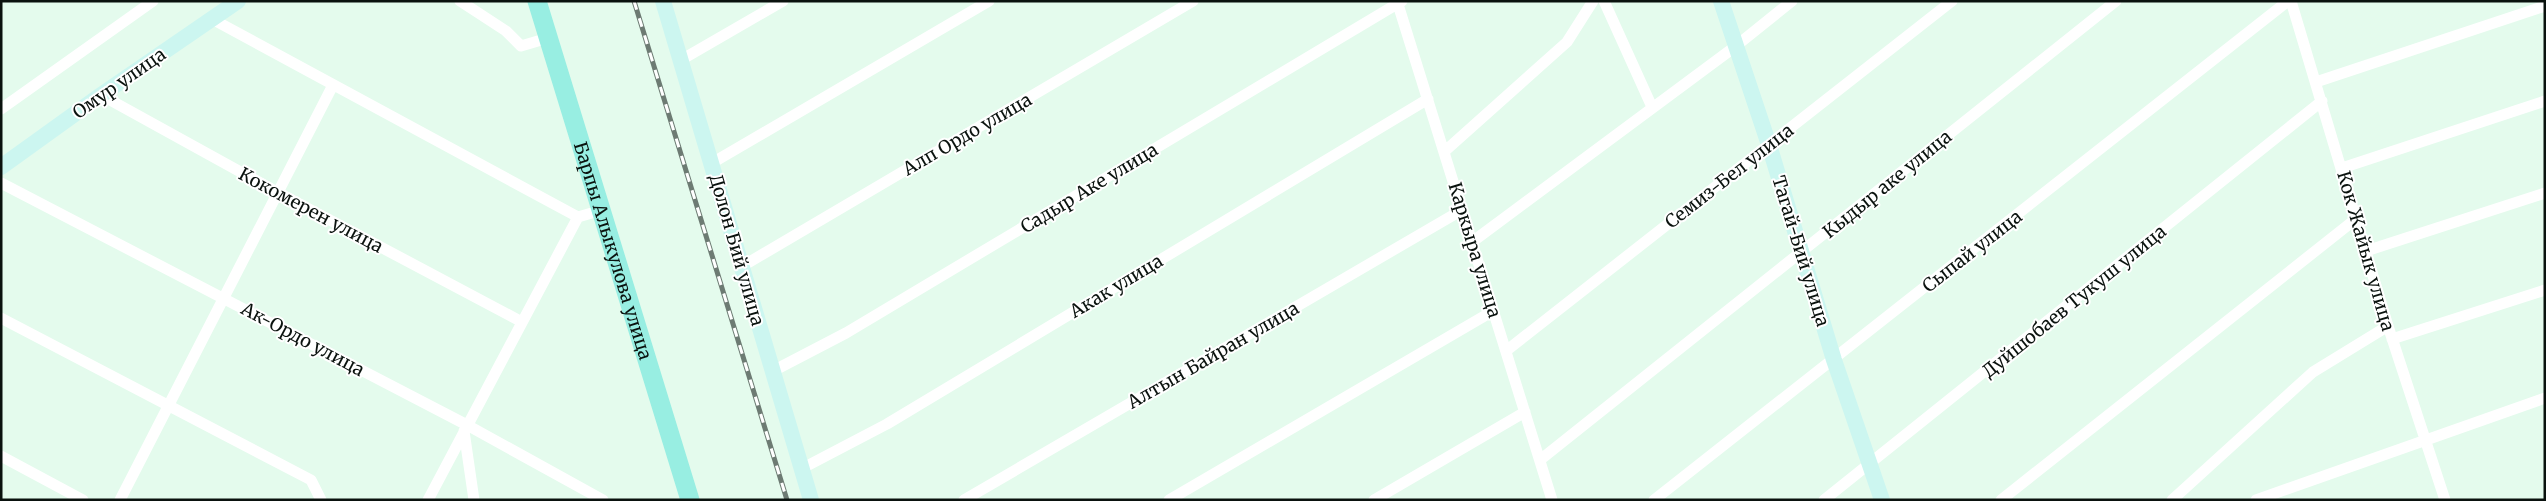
<svg xmlns="http://www.w3.org/2000/svg" width="2546" height="501" font-family="Merriweather,serif">
	<style>
		.lines { fill: none; stroke-linecap: round; stroke-linejoin: round }
		.street { stroke: #fff; stroke-width: 11 }
		.secondary { stroke: #ccf6f0; stroke-width: 16 }
		.primary { stroke: #98eee2; stroke-width: 19 }
		.rail-casing { stroke: #6d7b73; stroke-width: 5 }
		.rail { stroke: #fff; stroke-width: 3; stroke-dasharray: 9; stroke-linecap: butt }
		.labels { text-anchor: middle; dominant-baseline: central; stroke-width: 4; stroke-linejoin: round; paint-order: stroke }
		.street-label { font-size: 18px; fill: #0a120e; stroke: #fff }
	</style>
	<rect width="100%" height="100%" fill="#e4fbed"/>
	<g class="lines">
		<path class="street" d="M 460,1 L 506,31 L 521,46 L 548,38
			M 1397,1 L 1552,500
			M 1604,1 L 1652,107
			M 2291,1 L 2388,326 L 2445,500
			M 212,19 L 578,217
			M 681,60 L 783,1
			M 2316,82 L 2545,6
			M 101,95 L 277,192 L 522,322
			M 1,109 L 153,1
			M 1445,151 L 1567,42 L 1593,1
			M 712,163 L 989,1
			M 2342,168 L 2545,101
			M 1,183 L 467,425 L 603,500
			M 1472,242 L 1736,46 L 1792,1
			M 2366,251 L 2545,193
			M 741,267 L 1193,1
			M 1,318 L 311,480 L 321,500
			M 2392,339 L 2545,290
			M 1506,351 L 1952,1
			M 773,371 L 846,333 L 1402,1
			M 464,431 L 474,500
			M 1,456 L 83,500
			M 1540,460 L 2116,1
			M 801,469 L 887,424 L 1428,99
			M 120,500 L 333,85
			M 428,500 L 578,217 L 602,210
			M 964,500 L 1462,210
			M 1169,500 L 1493,311
			M 1374,500 L 1525,412
			M 1654,500 L 2288,1
			M 1824,500 L 2322,101
			M 2001,500 L 2357,218
			M 2172,500 L 2313,372 L 2388,326
			M 2256,500 L 2545,398"/>
		<path class="secondary" d="M 663,1 L 811,500
			M 1721,1 L 1769,145 L 1834,360 L 1882,500
			M 1,167 L 101,95 L 238,1"/>
		<path class="primary" id="s1" d="M 537,1 L 690,500"/>
		<g class="rail-casing">
			<path id="rail" d="M 634,1 L 787,500"/>
		</g>
		<use href="#rail" class="rail"/>
	</g>
	<g class="labels">
		<g class="street-label">
			<text transform="translate(119 83) rotate(-35)">Омур улица</text>
			<text transform="translate(967 134) rotate(-30)">Алп Ордо улица</text>
			<text transform="translate(1729 176) rotate(-38)">Семиз-Бел улица</text>
			<text transform="translate(1887 184) rotate(-39)">Кыдыр аке улица</text>
			<text transform="translate(1089 188) rotate(-31)">Садыр Аке улица</text>
			<text transform="translate(311 210) rotate(28)">Кокомерен улица</text>
			<text stroke="none"><textPath href="#s1" startOffset="261">Барпы Алыкулова улица</textPath></text>
			<text transform="translate(737 250) rotate(74)">Долон Бий улица</text>
			<text transform="translate(1475 250) rotate(73)">Каркыра улица</text>
			<text transform="translate(1801 251) rotate(73)">Тагай-Бий улица</text>
			<text transform="translate(1972 251) rotate(-38)">Сыпай улица</text>
			<text transform="translate(2366 251) rotate(74)">Кок Жайык улица</text>
			<text transform="translate(1116 286) rotate(-31)">Акак улица</text>
			<text transform="translate(2074 301) rotate(-39)">Дуйшобаев Тукуш улица</text>
			<text transform="translate(303 339) rotate(28)">Ак-Ордо улица</text>
			<text transform="translate(1213 355) rotate(-30)">Алтын Байран улица</text>
		</g>
	</g>
	<rect width="2546" height="501" fill="none" stroke="#0a120e" stroke-width="5"/>
</svg>
